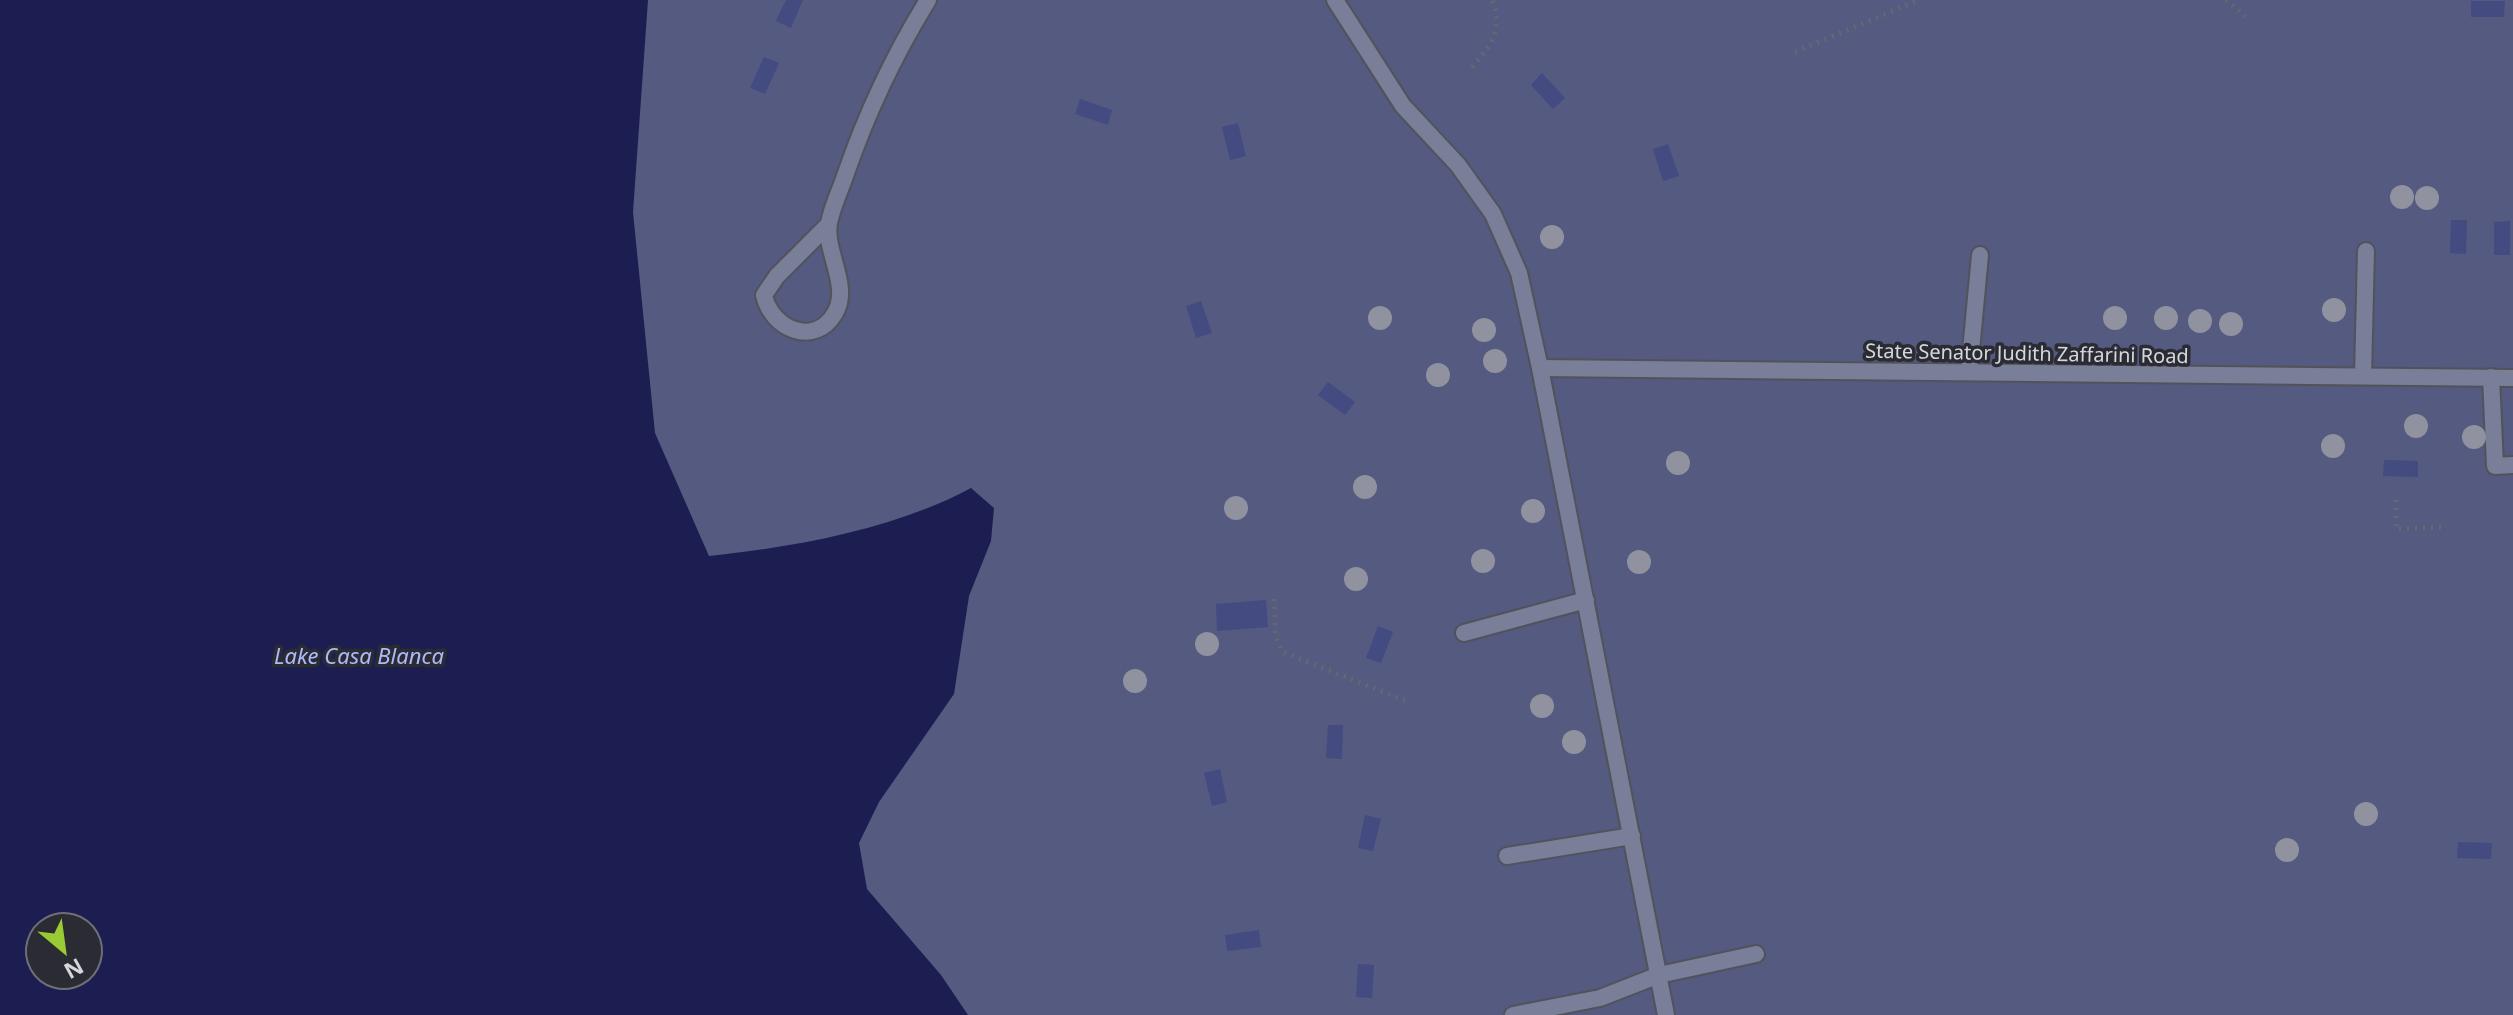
<svg xmlns="http://www.w3.org/2000/svg" width="2513" height="1015" font-family="'Noto Sans',sans-serif">
	<style>
		.green { fill: #545a80; fill-rule: evenodd }
		.water { fill: #1c1e51; fill-rule: evenodd }
		.building { fill: #434b81 }
		.lines { fill: none; stroke-linecap: round; stroke-linejoin: round }
		.service-casing { stroke: #52535a; stroke-width: 20 }
		.minor-casing { stroke: #52535a; stroke-width: 20 }
		.path { stroke: #67686f; stroke-width: 5; stroke-dasharray: 2 6; stroke-linecap: butt }
		.service { stroke: #797e99; stroke-width: 16 }
		.minor { stroke: #797e99; stroke-width: 16 }
		.tree { fill: #90929f }
		.labels { text-anchor: middle; dominant-baseline: central; stroke-width: 7; stroke-linejoin: round; paint-order: stroke }
		.street-label { font-size: 20px; fill: #d6d7dc; stroke: #2b2c33 }
		.water-label { font-size: 22px; font-style: italic; fill: #adb9fc; stroke: #2b2c33 }
	</style>
	<rect width="100%" height="100%" fill="#35363e"/>
	<path class="green" d="M 0,0 L 2513,0 L 2513,1015 L 0,1015 ZM 40,927 L 88,927 L 88,975 L 40,975 Z"/>
	<path class="water" d="M 0,0 L 648,0 L 633,212 L 655,433 L 709,556 C 795,547 895,529 971,488 L 994,508 L 991,541 L 969,596 L 954,694 L 879,802 L 859,843 L 867,889 L 941,975 L 968,1015 L 0,1015 ZM 40,927 L 88,927 L 88,975 L 40,975 Z"/>
	<path class="building" d="M 786,0 L 803,0 L 791,28 L 776,21 Z
		M 2471,1 L 2505,1 L 2504,17 L 2471,17 Z
		M 764,57 L 779,63 L 765,94 L 750,88 Z
		M 1542,73 L 1565,98 L 1553,109 L 1531,85 Z
		M 1080,99 L 1112,110 L 1108,125 L 1075,114 Z
		M 1238,123 L 1246,156 L 1230,160 L 1222,127 Z
		M 1668,144 L 1679,176 L 1663,181 L 1653,149 Z
		M 2451,220 L 2467,220 L 2466,254 L 2450,253 Z
		M 2510,221 L 2510,255 L 2494,255 L 2494,222 Z
		M 1201,301 L 1212,333 L 1196,338 L 1186,306 Z
		M 1328,382 L 1355,402 L 1345,415 L 1318,395 Z
		M 2384,460 L 2418,461 L 2418,477 L 2383,476 Z
		M 1266,600 L 1268,627 L 1217,631 L 1216,604 Z
		M 1378,626 L 1393,632 L 1381,663 L 1366,658 Z
		M 1328,725 L 1343,725 L 1342,759 L 1326,758 Z
		M 1220,769 L 1227,802 L 1212,806 L 1204,773 Z
		M 1365,815 L 1381,819 L 1373,851 L 1358,848 Z
		M 2458,842 L 2492,843 L 2491,859 L 2457,858 Z
		M 1259,930 L 1261,947 L 1227,951 L 1225,935 Z
		M 1358,964 L 1374,965 L 1372,998 L 1356,997 Z"/>
	<g class="lines">
		<g class="service-casing">
			<path id="service" d="M 1335,0 L 1403,106 L 1458,165 L 1493,214 L 1519,273 L 1540,368 L 1666,1015
				M 829,224 L 777,276 L 764,295 C 771,329 815,348 835,313 C 851,286 824,251 829,223 C 832,207 840,191 845,176 C 866,115 894,55 928,0
				M 1969,372 L 1980,255
				M 2363,376 L 2366,251
				M 2491,377 L 2495,466 L 2513,465
				M 1464,633 L 1586,600
				M 1507,856 L 1632,836
				M 1513,1015 L 1600,998 L 1659,975 L 1756,954"/>
		</g>
		<g class="minor-casing">
			<path id="minor" d="M 1540,368 L 2513,378"/>
		</g>
		<path class="path" d="M 2226,0 L 2245,17
			M 1795,52 L 1919,0
			M 1472,67 C 1491,46 1504,28 1492,0
			M 2396,500 L 2396,529 L 2443,527
			M 1274,599 L 1276,638 L 1283,652 L 1411,703"/>
		<use href="#service" class="service"/>
		<use href="#minor" class="minor"/>
	</g>
	<g class="tree">
		<circle cx="2402" cy="197" r="12"/>
		<circle cx="2427" cy="198" r="12"/>
		<circle cx="1552" cy="237" r="12"/>
		<circle cx="2334" cy="310" r="12"/>
		<circle cx="1380" cy="318" r="12"/>
		<circle cx="2115" cy="318" r="12"/>
		<circle cx="2166" cy="318" r="12"/>
		<circle cx="2200" cy="321" r="12"/>
		<circle cx="2231" cy="324" r="12"/>
		<circle cx="1484" cy="330" r="12"/>
		<circle cx="1495" cy="361" r="12"/>
		<circle cx="1438" cy="375" r="12"/>
		<circle cx="2416" cy="426" r="12"/>
		<circle cx="2474" cy="437" r="12"/>
		<circle cx="2333" cy="446" r="12"/>
		<circle cx="1678" cy="463" r="12"/>
		<circle cx="1365" cy="487" r="12"/>
		<circle cx="1236" cy="508" r="12"/>
		<circle cx="1533" cy="511" r="12"/>
		<circle cx="1483" cy="561" r="12"/>
		<circle cx="1639" cy="562" r="12"/>
		<circle cx="1356" cy="579" r="12"/>
		<circle cx="1207" cy="644" r="12"/>
		<circle cx="1135" cy="681" r="12"/>
		<circle cx="1542" cy="706" r="12"/>
		<circle cx="1574" cy="742" r="12"/>
		<circle cx="2366" cy="814" r="12"/>
		<circle cx="2287" cy="850" r="12"/>
	</g>
	<g class="labels">
		<g class="street-label">
			<text transform="translate(2027 353) rotate(1)">State Senator Judith Zaffarini Road</text>
		</g>
		<g class="water-label">
			<text x="359" y="655">Lake Casa Blanca</text>
		</g>
	</g>
	<g transform="translate(64 951) rotate(151)"><circle r="38" fill="#2b2c33" stroke="#6f7077" stroke-width="2"/>
	<path d="M0-6L14 30L0 20L-14 30Z" fill="#9acb34"/>
	<text y="-12" font-size="22" font-weight="bold" text-anchor="middle" fill="#d6d7dc">N</text>
	</g>
</svg>
